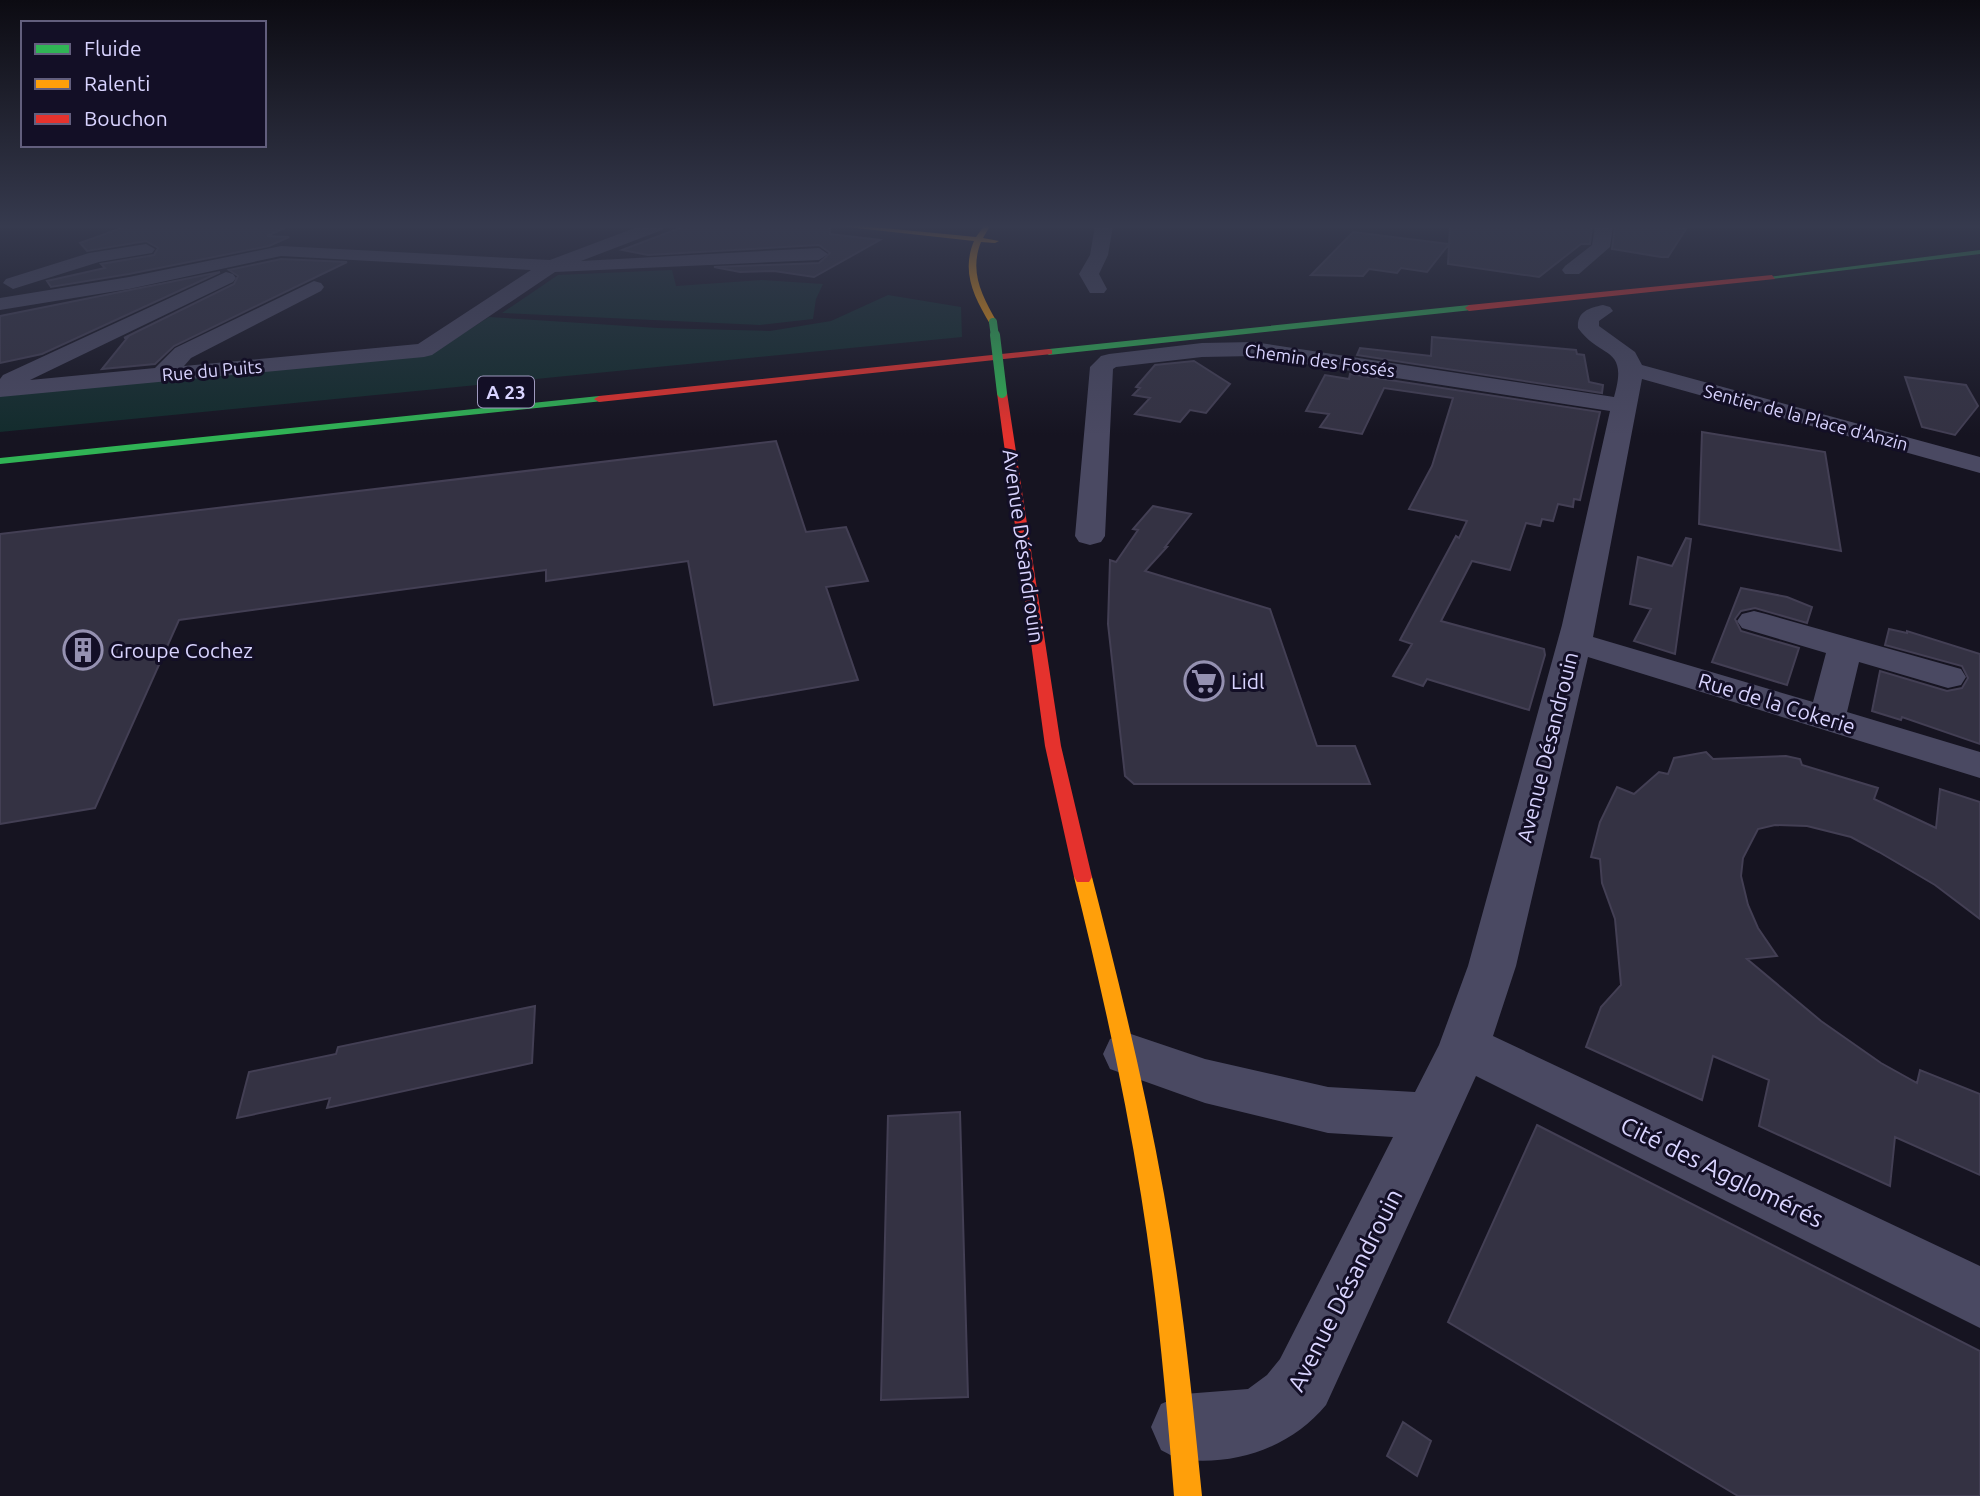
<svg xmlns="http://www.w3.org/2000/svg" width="1980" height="1496" font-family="Ubuntu,sans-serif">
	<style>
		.green { fill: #132c2d }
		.building { fill: #343243; stroke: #433f54; stroke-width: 2 }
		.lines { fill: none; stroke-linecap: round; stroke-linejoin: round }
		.street { fill: #4a4962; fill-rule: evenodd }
		.fast { fill: #30b455; fill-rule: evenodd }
		.slow { fill: #ff9f0a; fill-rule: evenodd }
		.jam { fill: #e5322d; fill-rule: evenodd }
		.fast-bridge-far1 { stroke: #30b455; stroke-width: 8 }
		.fast-bridge { stroke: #30b455; stroke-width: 10 }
		.labels { text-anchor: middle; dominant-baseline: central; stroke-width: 6; stroke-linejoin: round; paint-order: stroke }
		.far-street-label { font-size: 18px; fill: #d9d4ff; stroke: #130f26 }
		.shield { fill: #130f26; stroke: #9e99be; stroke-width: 2 }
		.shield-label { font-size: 19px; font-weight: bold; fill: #d9d4ff }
		.street-label { font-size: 21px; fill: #d9d4ff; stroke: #130f26 }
		.poi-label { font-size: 21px; fill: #d9d4ff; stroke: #130f26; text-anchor: start }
		.near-street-label { font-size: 24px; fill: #d9d4ff; stroke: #130f26 }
	</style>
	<rect width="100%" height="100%" fill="#161421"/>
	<path class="green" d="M 672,270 L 676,286 L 762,280 L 823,284 L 816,299 L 813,319 L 760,325 L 502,313 L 558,275 Z
		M 888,295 L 961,307 L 962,337 L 0,432 L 0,394 L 431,354 L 489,317 L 658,328 L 770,331 L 831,321 Z"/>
	<path class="building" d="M 127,226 L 289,226 L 267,236 L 289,237 L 269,246 L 129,274 L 51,287 L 47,281 L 105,268 L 101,264 L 154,255 L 158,248 L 146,241 L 87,251 L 80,243 Z
		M 685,226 L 830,226 L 830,234 L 880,240 L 814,277 L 774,271 L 740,272 L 714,267 L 819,263 L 830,253 L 819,245 L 648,255 L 622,250 Z
		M 1450,226 L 1592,226 L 1590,244 L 1581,244 L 1539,277 L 1448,264 Z
		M 1615,226 L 1664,226 L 1686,229 L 1668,257 L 1661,257 L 1612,249 Z
		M 1353,232 L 1449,244 L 1427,272 L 1401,268 L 1397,273 L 1369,269 L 1363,276 L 1311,275 Z
		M 281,259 L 347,262 L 174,346 L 155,364 L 102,369 L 128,337 L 124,338 L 234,284 L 238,276 L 229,270 Z
		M 220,272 L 42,354 L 0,363 L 0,316 Z
		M 1432,337 L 1576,350 L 1577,354 L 1584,355 L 1589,382 L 1603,385 L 1602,393 L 1357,355 L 1360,348 L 1431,356 Z
		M 1194,361 L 1230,384 L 1206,413 L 1190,410 L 1180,422 L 1135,414 L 1150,398 L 1133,395 L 1140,388 L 1136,387 L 1155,365 Z
		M 1350,374 L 1600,412 L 1580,500 L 1574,499 L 1573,507 L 1558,504 L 1553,521 L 1542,519 L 1540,526 L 1526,523 L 1510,570 L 1472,561 L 1441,621 L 1544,649 L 1545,655 L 1529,710 L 1427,679 L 1423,686 L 1393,676 L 1412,644 L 1400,640 L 1456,536 L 1459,538 L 1467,521 L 1409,509 L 1432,466 L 1453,398 L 1384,388 L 1362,434 L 1320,427 L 1329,414 L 1306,411 L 1325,375 L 1349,379 Z
		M 1905,377 L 1966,385 L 1978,406 L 1955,435 L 1922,427 Z
		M 1702,432 L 1825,452 L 1841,551 L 1699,524 Z
		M 776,441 L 806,532 L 846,527 L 868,581 L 826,587 L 858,680 L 714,705 L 688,561 L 546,581 L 546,570 L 179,620 L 95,808 L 0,824 L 0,534 Z
		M 1153,506 L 1191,514 L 1165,547 L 1167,547 L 1145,571 L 1270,609 L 1317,746 L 1355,746 L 1370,784 L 1134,784 L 1125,776 L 1108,624 L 1110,560 L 1116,562 L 1138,530 L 1133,529 Z
		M 1686,538 L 1691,539 L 1675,654 L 1634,641 L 1651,609 L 1630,604 L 1638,557 L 1672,566 Z
		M 1741,588 L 1787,597 L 1812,607 L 1807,623 L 1755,608 L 1741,611 L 1735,619 L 1741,631 L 1799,648 L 1787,685 L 1712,662 Z
		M 1889,629 L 1907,633 L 1907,631 L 1980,654 L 1980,744 L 1902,717 L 1901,720 L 1872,711 L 1880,671 L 1947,691 L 1962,688 L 1968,678 L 1962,666 L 1885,645 Z
		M 1706,752 L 1713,759 L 1786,756 L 1800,759 L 1802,765 L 1878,788 L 1874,799 L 1936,828 L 1940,789 L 1980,802 L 1980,919 L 1935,885 L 1879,852 L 1851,837 L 1807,826 L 1775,825 L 1758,829 L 1743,858 L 1741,876 L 1748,905 L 1758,928 L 1777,956 L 1747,959 L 1821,1021 L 1881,1063 L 1917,1083 L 1920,1070 L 1980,1094 L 1980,1175 L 1895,1137 L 1890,1186 L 1759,1126 L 1769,1080 L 1713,1056 L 1702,1100 L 1586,1047 L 1601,1007 L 1621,985 L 1615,919 L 1602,883 L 1600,859 L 1591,857 L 1600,822 L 1617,787 L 1634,794 L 1659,772 L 1668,774 L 1674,758 Z
		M 535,1006 L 532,1063 L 327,1108 L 330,1098 L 237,1118 L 249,1072 L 336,1054 L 338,1047 Z
		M 960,1112 L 968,1397 L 881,1400 L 888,1116 Z
		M 1537,1125 L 1980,1351 L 1980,1496 L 1738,1496 L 1448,1322 Z
		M 1403,1422 L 1431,1441 L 1417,1476 L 1387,1456 Z"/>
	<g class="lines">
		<path class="street" d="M 640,226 L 665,226 L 662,230 L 581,261 L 819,248 L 828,254 L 819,260 L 555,272 L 432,355 L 424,357 L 0,397 L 0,379 L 3,375 L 226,272 L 233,274 L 236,278 L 233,282 L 30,380 L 155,368 L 175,348 L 314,281 L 321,283 L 324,287 L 321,291 L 191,358 L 184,366 L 418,344 L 531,270 L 281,256 L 129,289 L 0,310 L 0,298 L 129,277 L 281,246 L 550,260 Z
			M 1095,226 L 1113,226 L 1108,255 L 1099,274 L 1107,289 L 1104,293 L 1090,293 L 1079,274 L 1090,255 Z
			M 1595,226 L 1613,226 L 1610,247 L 1579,274 L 1565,274 L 1562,270 L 1565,266 L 1592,245 Z
			M 146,244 L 155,249 L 152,253 L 99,262 L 13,289 L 3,283 L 6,279 L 89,253 Z
			M 1603,305 L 1610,307 L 1613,311 L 1599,321 L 1599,326 L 1635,352 L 1642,365 L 1980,457 L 1980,473 L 1642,379 L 1593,637 L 1813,702 L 1826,653 L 1742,628 L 1737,621 L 1742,614 L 1754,611 L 1766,614 L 1961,669 L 1966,677 L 1961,685 L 1948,688 L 1859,662 L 1847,712 L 1980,752 L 1980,778 L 1588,657 L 1516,966 L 1493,1036 L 1980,1266 L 1980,1328 L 1476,1076 L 1326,1405 C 1292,1446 1239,1465 1186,1460 C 1178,1459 1168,1454 1161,1450 L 1151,1427 L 1161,1404 L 1184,1394 L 1248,1389 L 1267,1375 L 1280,1359 L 1393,1137 L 1328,1133 L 1205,1103 L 1110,1069 L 1103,1054 L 1110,1039 L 1128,1033 L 1205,1059 L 1328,1087 L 1415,1092 L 1439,1045 L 1468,966 L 1562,625 L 1610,411 L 1254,356 L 1202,357 L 1116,367 L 1113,369 L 1105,536 L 1101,542 L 1090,545 L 1079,542 L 1075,536 L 1090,367 L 1101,356 L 1109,354 L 1202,343 L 1254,342 L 1614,397 C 1629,345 1601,360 1578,328 C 1577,312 1588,308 1603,305 Z"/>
		<path class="fast" d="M 1980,250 L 1980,254 L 1772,279 L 1768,277 Z
			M 1469,305 L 1472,306 L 1472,310 L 1049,355 L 1044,352 L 1049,349 Z
			M 599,396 L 604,399 L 603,401 L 0,464 L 0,458 Z"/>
		<path class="slow" d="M 838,226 L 863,226 L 976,237 L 984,226 L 990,226 L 983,238 L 999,241 L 995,243 L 981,242 C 969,272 982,296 997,322 L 990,324 C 974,297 961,272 974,241 Z
			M 1083,871 L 1089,872 L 1092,877 C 1119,982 1145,1087 1164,1194 C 1182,1294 1192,1395 1202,1496 L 1174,1496 C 1166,1395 1157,1294 1141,1195 C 1124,1088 1100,982 1074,877 L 1077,872 Z"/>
		<path class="jam" d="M 1772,275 L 1775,279 L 1469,311 L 1465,308 L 1469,305 Z
			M 1049,349 L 1052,350 L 1052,354 L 599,402 L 594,399 L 599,396 Z
			M 1002,390 L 1007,393 L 1061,746 L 1092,877 L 1089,882 L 1077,882 L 1074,877 L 1045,746 L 997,393 Z"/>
		<path class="fast-bridge-far1" d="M 993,322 L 995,337"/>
		<path class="fast-bridge" d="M 995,335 L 1002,393"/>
	</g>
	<linearGradient id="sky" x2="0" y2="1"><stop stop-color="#0c0b12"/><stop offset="0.52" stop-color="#363a4e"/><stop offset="1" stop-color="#363a4e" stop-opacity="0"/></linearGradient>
	<rect width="1980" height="435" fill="url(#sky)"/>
	<defs>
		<g id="building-ring" transform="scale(2.0125)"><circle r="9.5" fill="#130f26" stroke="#9591b1" stroke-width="1.5"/><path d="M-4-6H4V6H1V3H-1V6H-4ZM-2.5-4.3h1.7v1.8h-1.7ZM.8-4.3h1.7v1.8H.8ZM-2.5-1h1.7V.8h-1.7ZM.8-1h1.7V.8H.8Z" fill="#9591b1"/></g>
		<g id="supermarket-ring" transform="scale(2.0125)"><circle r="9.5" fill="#130f26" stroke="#9591b1" stroke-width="1.5"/><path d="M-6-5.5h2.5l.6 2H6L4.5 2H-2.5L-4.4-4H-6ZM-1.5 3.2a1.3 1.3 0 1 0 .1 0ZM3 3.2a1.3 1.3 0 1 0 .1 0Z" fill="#9591b1"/></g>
	</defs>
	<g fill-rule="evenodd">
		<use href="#building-ring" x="83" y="650"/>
		<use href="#supermarket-ring" x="1204" y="681"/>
	</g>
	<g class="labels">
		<g class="far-street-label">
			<text transform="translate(1320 360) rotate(8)">Chemin des Fossés</text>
			<text transform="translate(212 370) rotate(-5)">Rue du Puits</text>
			<text transform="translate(1806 417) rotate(15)">Sentier de la Place d'Anzin</text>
		</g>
		<rect class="shield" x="478" y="376.5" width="56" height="31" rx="5"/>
		<g class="shield-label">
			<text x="506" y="392">A 23</text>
		</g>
		<g class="street-label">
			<text transform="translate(1024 546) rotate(82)">Avenue Désandrouin</text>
			<text transform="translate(1777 703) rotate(17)">Rue de la Cokerie</text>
			<text transform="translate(1547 747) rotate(-76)">Avenue Désandrouin</text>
		</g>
		<g class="poi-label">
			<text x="110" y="650">Groupe Cochez</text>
			<text x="1231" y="681">Lidl</text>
		</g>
		<g class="near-street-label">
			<text transform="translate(1722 1172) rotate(26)">Cité des Agglomérés</text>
			<text transform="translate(1345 1290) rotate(-63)">Avenue Désandrouin</text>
		</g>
	</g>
	<rect x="21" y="21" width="245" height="126" fill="#130f26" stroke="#625e7d" stroke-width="2"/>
	<rect x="35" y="44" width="35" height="10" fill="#30b455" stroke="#625e7d" stroke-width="2"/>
	<text x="84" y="56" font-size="21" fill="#d9d4ff">Fluide</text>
	<rect x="35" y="79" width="35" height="10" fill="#ff9f0a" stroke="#625e7d" stroke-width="2"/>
	<text x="84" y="91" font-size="21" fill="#d9d4ff">Ralenti</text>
	<rect x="35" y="114" width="35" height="10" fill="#e5322d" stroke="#625e7d" stroke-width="2"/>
	<text x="84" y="126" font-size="21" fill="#d9d4ff">Bouchon</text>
</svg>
